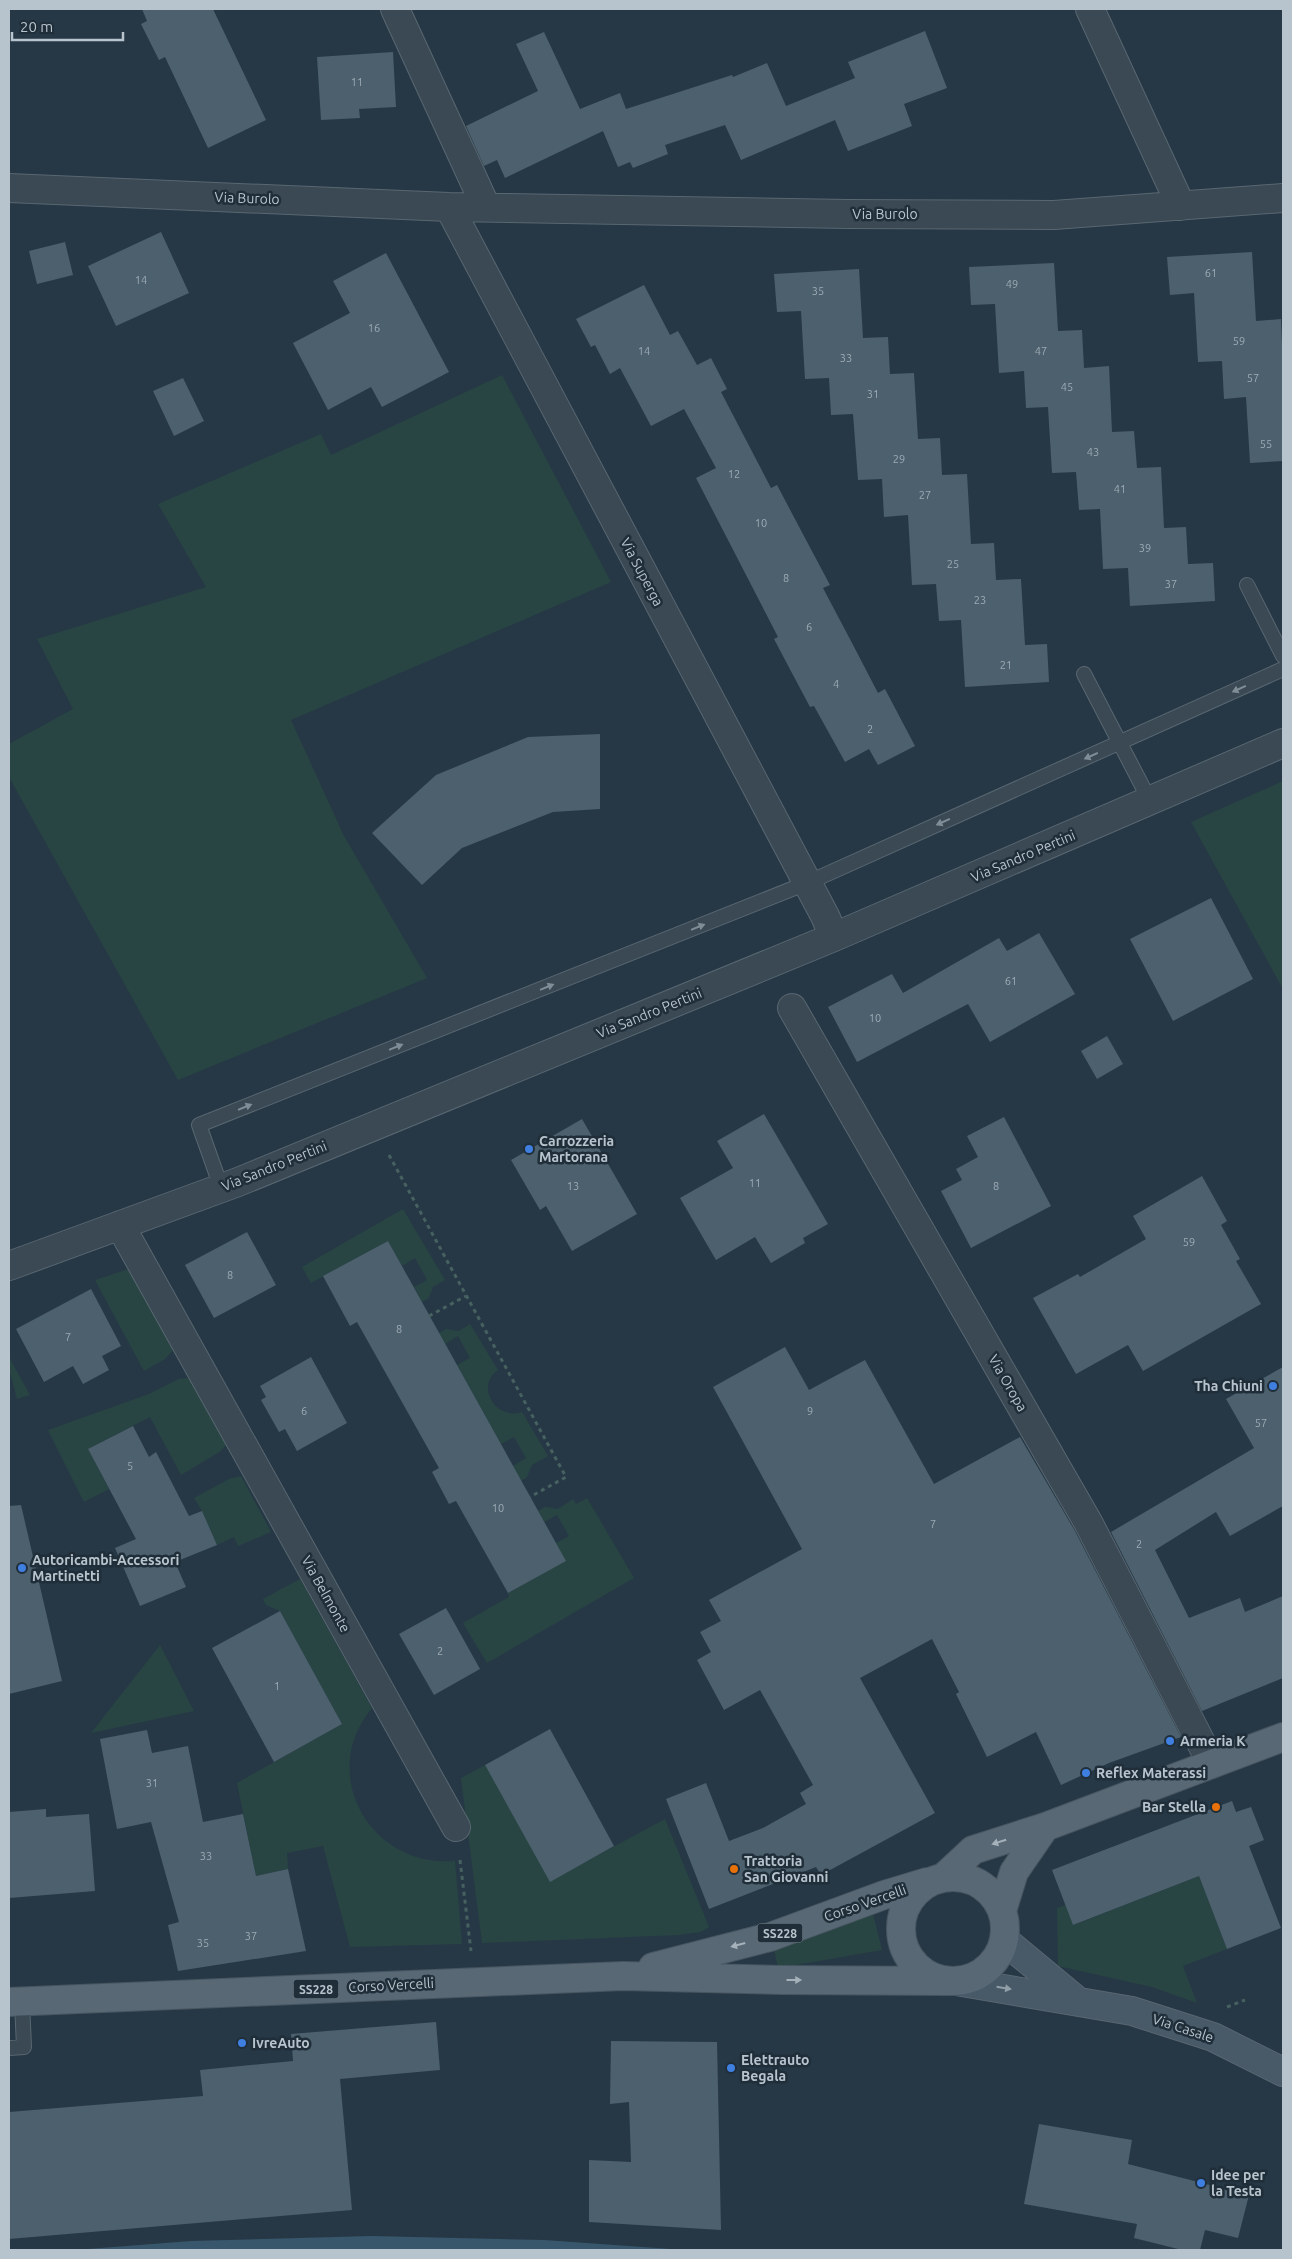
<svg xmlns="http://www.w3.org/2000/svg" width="1292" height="2259" font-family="Ubuntu,sans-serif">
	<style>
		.green { fill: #284544 }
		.water { fill: #38576c }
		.building { fill: #4c606d }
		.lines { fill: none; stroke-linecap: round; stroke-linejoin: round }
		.service-casing { stroke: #596771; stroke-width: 16 }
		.minor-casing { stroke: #596771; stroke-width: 30 }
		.secondary-casing { stroke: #596771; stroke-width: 30 }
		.primary-casing { stroke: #475560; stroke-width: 30 }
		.path { stroke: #466160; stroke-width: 3; stroke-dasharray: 4 4; stroke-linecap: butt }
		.service { stroke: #3a4954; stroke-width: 14 }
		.minor { stroke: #3a4954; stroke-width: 28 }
		.secondary { stroke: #485967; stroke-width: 28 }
		.primary { stroke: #586874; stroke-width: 28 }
		.oneway { fill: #7f8d97 }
		.oneway2 { fill: #a5b2bb }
		.oneway3 { fill: #919fa9 }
		.shop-dot { fill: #3f7fe0; stroke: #1f2e39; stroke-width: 2 }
		.food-dot { fill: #e8710a; stroke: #1f2e39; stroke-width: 2 }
		.labels { text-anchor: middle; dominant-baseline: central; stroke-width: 5; stroke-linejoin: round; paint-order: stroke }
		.number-label { font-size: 11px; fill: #9dabb5 }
		.shield { fill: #1f2e39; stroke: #8a97a1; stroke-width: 1 }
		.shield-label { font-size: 12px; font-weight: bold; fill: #b8c4cd }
		.street-label { font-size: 14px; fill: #b8c4cd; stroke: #1f2e39 }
		.poi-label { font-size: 14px; font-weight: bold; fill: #b8c4cd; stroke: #1f2e39; text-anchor: start }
	</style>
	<rect width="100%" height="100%" fill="#263845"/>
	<path class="green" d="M 502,375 L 611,582 L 291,720 L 344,836 L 427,978 L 178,1080 L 9,777 L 9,744 L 73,709 L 37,639 L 206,587 L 158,504 L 321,434 L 331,455 Z
		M 1283,781 L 1283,989 L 1191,822 Z
		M 403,1209 L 445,1280 L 433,1287 L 429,1298 L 422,1302 L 414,1287 L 427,1280 L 415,1258 L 402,1266 L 388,1241 L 311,1283 L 302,1267 Z
		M 129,1269 L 173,1350 L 165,1359 L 144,1371 L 95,1280 Z
		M 470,1324 L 498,1370 C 474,1387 497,1421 522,1412 L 548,1456 L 532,1465 L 527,1477 L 521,1481 L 513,1466 L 526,1458 L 514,1437 L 501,1444 L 457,1365 L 470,1358 L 458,1336 L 445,1344 L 439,1333 L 446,1329 L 459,1331 Z
		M 9,1357 L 30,1395 L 17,1399 L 10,1372 L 9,1372 Z
		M 190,1378 L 227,1444 L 221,1451 L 181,1475 L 150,1417 L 88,1449 L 109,1489 L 84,1502 L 48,1430 L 149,1394 L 179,1379 Z
		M 241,1476 L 271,1532 L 238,1546 L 234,1537 L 217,1545 L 202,1511 L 194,1498 L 229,1479 Z
		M 587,1498 L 634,1578 L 487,1663 L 463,1623 L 509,1597 L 508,1593 L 565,1561 L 556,1543 L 569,1536 L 557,1515 L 544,1522 L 538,1511 L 545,1507 L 558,1509 L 573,1499 L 576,1504 Z
		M 300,1579 L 372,1708 C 317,1773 370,1868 455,1861 L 462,1944 L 350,1947 L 323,1846 L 287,1853 L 288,1869 L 256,1876 L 237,1783 L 342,1724 L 280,1611 L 266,1605 L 263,1599 Z
		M 160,1645 L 194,1711 L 91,1733 Z
		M 485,1765 L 550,1881 L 665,1819 L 709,1927 L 701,1932 L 679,1935 L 482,1943 L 461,1778 Z
		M 1199,1876 L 1227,1949 L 1183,1966 L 1197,2003 L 1152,1987 L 1058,1966 L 1057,1908 L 1066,1905 L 1074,1925 Z
		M 872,1910 L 882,1950 L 778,1968 L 774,1949 Z"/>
	<path class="water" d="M 371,2236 L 544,2240 L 685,2250 L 75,2250 L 191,2241 Z"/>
	<path class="building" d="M 142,9 L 213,9 L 266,120 L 208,148 L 165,57 L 159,60 L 141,24 L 147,21 Z
		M 925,31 L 947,88 L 904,104 L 912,126 L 848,151 L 835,120 L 741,160 L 725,125 L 665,145 L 668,154 L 633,168 L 630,162 L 618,167 L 603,131 L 505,178 L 497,160 L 484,166 L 466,126 L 538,91 L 516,44 L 544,32 L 580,109 L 620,93 L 626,109 L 732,75 L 733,77 L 767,63 L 786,106 L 855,78 L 848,62 Z
		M 393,52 L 396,107 L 359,109 L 360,118 L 321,120 L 317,57 Z
		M 161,232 L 189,293 L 116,326 L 88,266 Z
		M 65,242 L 73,275 L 37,284 L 29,251 Z
		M 1252,252 L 1256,321 L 1281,319 L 1283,366 L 1283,461 L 1250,463 L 1246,397 L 1224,399 L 1222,361 L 1198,362 L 1194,293 L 1170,295 L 1167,257 Z
		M 386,253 L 449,372 L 382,407 L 371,387 L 328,410 L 293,343 L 350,313 L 333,281 Z
		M 1054,263 L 1058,331 L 1082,330 L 1084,368 L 1109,366 L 1112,432 L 1134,431 L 1137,468 L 1161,467 L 1164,528 L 1186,527 L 1188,564 L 1213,563 L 1215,601 L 1130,606 L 1128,568 L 1103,569 L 1100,509 L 1079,510 L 1076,472 L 1052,473 L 1048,407 L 1026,408 L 1024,371 L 999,373 L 995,304 L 971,305 L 969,267 Z
		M 859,269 L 863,338 L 888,337 L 890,374 L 914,373 L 918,439 L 940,438 L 942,475 L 967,474 L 971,544 L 994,543 L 996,580 L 1021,579 L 1025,645 L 1047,644 L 1049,682 L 965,687 L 961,620 L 939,621 L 936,584 L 912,585 L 908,515 L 884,517 L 882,479 L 858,480 L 853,414 L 831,415 L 829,378 L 805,379 L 801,311 L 777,312 L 774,274 Z
		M 644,285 L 670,335 L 678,331 L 697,365 L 711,358 L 727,389 L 721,392 L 771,488 L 777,485 L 805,538 L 830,585 L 823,588 L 852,643 L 878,693 L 885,689 L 915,746 L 878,765 L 869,749 L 845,762 L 814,706 L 810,707 L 793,675 L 774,639 L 778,637 L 696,478 L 716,468 L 684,409 L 651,426 L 620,368 L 610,374 L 595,345 L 591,347 L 576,319 Z
		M 183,378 L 204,421 L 174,436 L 153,391 Z
		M 600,734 L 600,809 L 553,812 L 462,848 L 422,885 L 372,833 L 436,775 L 528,737 Z
		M 1211,898 L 1253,979 L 1173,1021 L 1130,939 Z
		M 1039,933 L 1075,994 L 990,1042 L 968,1004 L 857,1062 L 828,1007 L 892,974 L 903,993 L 999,938 L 1007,951 Z
		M 1107,1036 L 1123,1064 L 1097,1079 L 1081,1051 Z
		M 764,1114 L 828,1224 L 803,1238 L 805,1243 L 771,1263 L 755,1237 L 716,1260 L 680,1198 L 733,1168 L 717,1141 Z
		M 1004,1117 L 1051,1206 L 971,1248 L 941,1191 L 962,1180 L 956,1169 L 978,1157 L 967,1136 Z
		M 582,1119 L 637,1214 L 572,1251 L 546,1206 L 540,1210 L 511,1160 Z
		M 1202,1176 L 1227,1221 L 1221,1225 L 1240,1259 L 1236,1261 L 1261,1304 L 1143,1371 L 1128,1345 L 1076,1374 L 1033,1298 L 1078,1274 L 1080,1277 L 1146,1239 L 1133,1216 Z
		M 247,1232 L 276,1285 L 214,1318 L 185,1265 Z
		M 388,1241 L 566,1561 L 508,1593 L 456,1501 L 449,1504 L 432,1472 L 439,1468 L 357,1322 L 350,1326 L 323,1276 Z
		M 91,1289 L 121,1346 L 102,1356 L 109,1370 L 83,1384 L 73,1366 L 44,1382 L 16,1329 Z
		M 785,1347 L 809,1390 L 865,1360 L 934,1484 L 1020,1437 L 1075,1531 L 1181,1737 L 1109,1763 L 1061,1785 L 1036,1732 L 987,1757 L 956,1694 L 959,1692 L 932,1639 L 860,1678 L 935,1813 L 821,1875 L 816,1867 L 709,1909 L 666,1799 L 706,1783 L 729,1841 L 763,1828 L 806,1804 L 800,1793 L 813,1785 L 760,1690 L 724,1710 L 697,1660 L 711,1652 L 700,1632 L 721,1621 L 709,1600 L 802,1549 L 713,1387 Z
		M 311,1357 L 347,1423 L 297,1451 L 285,1429 L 279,1432 L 261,1400 L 266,1397 L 260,1386 Z
		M 1283,1367 L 1283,1506 L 1230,1536 L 1216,1512 L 1155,1550 L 1189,1618 L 1240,1598 L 1245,1612 L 1283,1596 L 1283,1678 L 1202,1711 L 1111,1532 L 1254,1448 L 1226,1399 Z
		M 133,1426 L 149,1457 L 156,1452 L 189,1516 L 202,1511 L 217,1545 L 175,1562 L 186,1587 L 140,1606 L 115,1548 L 136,1539 L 88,1449 Z
		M 21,1505 L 62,1681 L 9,1694 L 9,1506 Z
		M 446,1608 L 480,1669 L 434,1695 L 399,1634 Z
		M 280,1611 L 342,1724 L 274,1762 L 212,1648 Z
		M 550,1729 L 614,1846 L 550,1882 L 485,1765 Z
		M 147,1730 L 152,1753 L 188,1746 L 203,1822 L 243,1814 L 256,1876 L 288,1869 L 306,1951 L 178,1971 L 168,1925 L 179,1922 L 151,1822 L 117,1829 L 100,1739 Z
		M 1232,1801 L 1236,1812 L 1251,1807 L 1264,1840 L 1249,1846 L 1281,1928 L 1227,1949 L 1199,1876 L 1073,1925 L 1052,1870 Z
		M 46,1809 L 46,1817 L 89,1814 L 95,1891 L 9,1898 L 9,1812 Z
		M 436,2022 L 440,2070 L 340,2079 L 352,2210 L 9,2239 L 9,2112 L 203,2096 L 200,2070 L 293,2061 L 291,2034 Z
		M 611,2041 L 717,2042 L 721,2230 L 589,2222 L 589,2160 L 631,2162 L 629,2102 L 610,2104 Z
		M 1039,2124 L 1132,2140 L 1128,2164 L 1249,2195 L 1238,2238 L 1205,2230 L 1200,2250 L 1182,2250 L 1134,2238 L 1137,2224 L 1024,2204 Z"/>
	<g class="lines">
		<g class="service-casing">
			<path id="service" d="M 1247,585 L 1283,656
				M 1084,674 L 1150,801
				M 221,1187 L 199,1125 L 807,883 L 1283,669
				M 9,2048 L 24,2047 L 22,2002"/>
		</g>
		<g class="minor-casing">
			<path id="minor" d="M 395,9 L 486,207
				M 1090,9 L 1181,206
				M 9,188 L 449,207 L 847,214 L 1054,215 L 1283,198
				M 449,207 L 825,916 L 834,937
				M 792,1008 L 1089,1524 L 1212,1764
				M 120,1225 L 456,1827
				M 9,1266 L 238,1182 L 834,937 L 1283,743"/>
		</g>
		<g class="secondary-casing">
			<path id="secondary" d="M 1004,1940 L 1075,1999
				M 956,1981 L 1132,2011 L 1213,2037 L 1283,2072"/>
		</g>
		<g class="primary-casing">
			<path id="primary" d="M901 1929a52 52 0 1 1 104 0a52 52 0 1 1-104 0Z
				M 944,1877 L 973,1850 L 1045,1827 L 1283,1737
				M 1002,1911 L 1014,1872 L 1045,1827
				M 653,1967 L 770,1937 L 884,1895 L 927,1882
				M 9,2002 L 623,1976 L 782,1980 L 947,1981"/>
		</g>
		<path class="path" d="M 389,1155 L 566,1477 L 530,1497
			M 429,1316 L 466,1296
			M 460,1860 L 471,1951
			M 1227,2007 L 1245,2000"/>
		<use href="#service" class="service"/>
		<use href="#minor" class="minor"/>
		<use href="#secondary" class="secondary"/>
		<use href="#primary" class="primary"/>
	</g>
	<defs><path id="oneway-solid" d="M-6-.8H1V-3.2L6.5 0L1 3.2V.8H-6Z" transform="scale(1.25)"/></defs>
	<g class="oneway">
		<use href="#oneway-solid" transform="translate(1239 689) rotate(156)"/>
		<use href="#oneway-solid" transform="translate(1091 756) rotate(156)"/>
		<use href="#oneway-solid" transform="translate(943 822) rotate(156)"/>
		<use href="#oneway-solid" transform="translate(698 927) rotate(-22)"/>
		<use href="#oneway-solid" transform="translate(547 987) rotate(-22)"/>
		<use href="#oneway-solid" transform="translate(396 1047) rotate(-22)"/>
		<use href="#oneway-solid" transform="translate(245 1107) rotate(-22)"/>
	</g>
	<g class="oneway2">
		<use href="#oneway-solid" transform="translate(999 1842) rotate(162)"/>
		<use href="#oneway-solid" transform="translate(738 1945) rotate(165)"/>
		<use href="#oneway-solid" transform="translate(794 1980)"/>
	</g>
	<use class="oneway3" href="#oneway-solid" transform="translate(1004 1988) rotate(9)"/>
	<g class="shop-dot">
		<circle cx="529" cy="1149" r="5"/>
		<circle cx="1273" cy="1386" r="5"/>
		<circle cx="22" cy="1568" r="5"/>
		<circle cx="1170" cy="1741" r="5"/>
		<circle cx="1086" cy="1773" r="5"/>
		<circle cx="242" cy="2043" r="5"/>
		<circle cx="731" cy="2068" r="5"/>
		<circle cx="1201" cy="2183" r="5"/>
	</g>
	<g class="food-dot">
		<circle cx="1216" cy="1807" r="5"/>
		<circle cx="734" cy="1869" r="5"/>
	</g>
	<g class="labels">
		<g class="number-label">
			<text x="357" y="82">11</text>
			<text x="1211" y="273">61</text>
			<text x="141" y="280">14</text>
			<text x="1012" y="284">49</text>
			<text x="818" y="291">35</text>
			<text x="374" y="328">16</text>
			<text x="1239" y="341">59</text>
			<text x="644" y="351">14</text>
			<text x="1041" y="351">47</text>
			<text x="846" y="358">33</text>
			<text x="1253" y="378">57</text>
			<text x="1067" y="387">45</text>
			<text x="873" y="394">31</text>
			<text x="1266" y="444">55</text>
			<text x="1093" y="452">43</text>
			<text x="899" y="459">29</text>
			<text x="734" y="474">12</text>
			<text x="1120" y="489">41</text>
			<text x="925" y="495">27</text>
			<text x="761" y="523">10</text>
			<text x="1145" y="548">39</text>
			<text x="953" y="564">25</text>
			<text x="786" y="578">8</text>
			<text x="1171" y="584">37</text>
			<text x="980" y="600">23</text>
			<text x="809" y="627">6</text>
			<text x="1006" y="665">21</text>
			<text x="836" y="684">4</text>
			<text x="870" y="729">2</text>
			<text x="1011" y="981">61</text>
			<text x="875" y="1018">10</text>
			<text x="755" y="1183">11</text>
			<text x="573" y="1186">13</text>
			<text x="996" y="1186">8</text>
			<text x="1189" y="1242">59</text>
			<text x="230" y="1275">8</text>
			<text x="399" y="1329">8</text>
			<text x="68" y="1337">7</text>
			<text x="304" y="1411">6</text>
			<text x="810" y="1411">9</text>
			<text x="1261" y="1423">57</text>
			<text x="130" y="1466">5</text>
			<text x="498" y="1508">10</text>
			<text x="933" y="1524">7</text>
			<text x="1139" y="1544">2</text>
			<text x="440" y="1651">2</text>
			<text x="277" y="1686">1</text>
			<text x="152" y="1783">31</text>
			<text x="206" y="1856">33</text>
			<text x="251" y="1936">37</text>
			<text x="203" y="1943">35</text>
		</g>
		<g class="shield">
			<rect x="757.5" y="1923.5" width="45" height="19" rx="4"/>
			<rect x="293.5" y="1979.5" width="45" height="19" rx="4"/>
		</g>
		<g class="shield-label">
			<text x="780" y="1933">SS228</text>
			<text x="316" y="1989">SS228</text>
		</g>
		<g class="street-label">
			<text transform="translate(247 198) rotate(2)">Via Burolo</text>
			<text x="885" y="214">Via Burolo</text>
			<text transform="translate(642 572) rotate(62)">Via Superga</text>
			<text transform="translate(1023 856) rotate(-23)">Via Sandro Pertini</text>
			<text transform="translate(649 1013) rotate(-22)">Via Sandro Pertini</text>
			<text transform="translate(274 1166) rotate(-22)">Via Sandro Pertini</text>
			<text transform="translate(1008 1383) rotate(60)">Via Oropa</text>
			<text transform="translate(326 1594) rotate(61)">Via Belmonte</text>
			<text transform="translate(865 1903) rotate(-19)">Corso Vercelli</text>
			<text transform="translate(391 1985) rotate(-3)">Corso Vercelli</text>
			<text transform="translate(1183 2028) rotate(18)">Via Casale</text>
		</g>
		<g class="poi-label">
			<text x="539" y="1141">Carrozzeria<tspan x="539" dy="16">Martorana</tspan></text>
			<text x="1263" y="1386" text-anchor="end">Tha Chiuni</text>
			<text x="32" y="1560">Autoricambi-Accessori<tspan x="32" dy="16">Martinetti</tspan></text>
			<text x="1180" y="1741">Armeria K</text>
			<text x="1096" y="1773">Reflex Materassi</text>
			<text x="1206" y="1807" text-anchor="end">Bar Stella</text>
			<text x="744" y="1861">Trattoria<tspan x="744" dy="16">San Giovanni</tspan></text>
			<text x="252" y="2043">IvreAuto</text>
			<text x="741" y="2060">Elettrauto<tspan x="741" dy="16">Begala</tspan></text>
			<text x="1211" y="2175">Idee per<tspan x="1211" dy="16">la Testa</tspan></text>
		</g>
	</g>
	<rect width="1292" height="2259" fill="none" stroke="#b8c4cd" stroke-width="20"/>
	<path d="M12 32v8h111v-8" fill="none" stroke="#b8c4cd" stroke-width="2.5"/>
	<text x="20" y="32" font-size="15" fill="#b8c4cd" stroke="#1f2e39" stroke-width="4" paint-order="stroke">20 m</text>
</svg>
